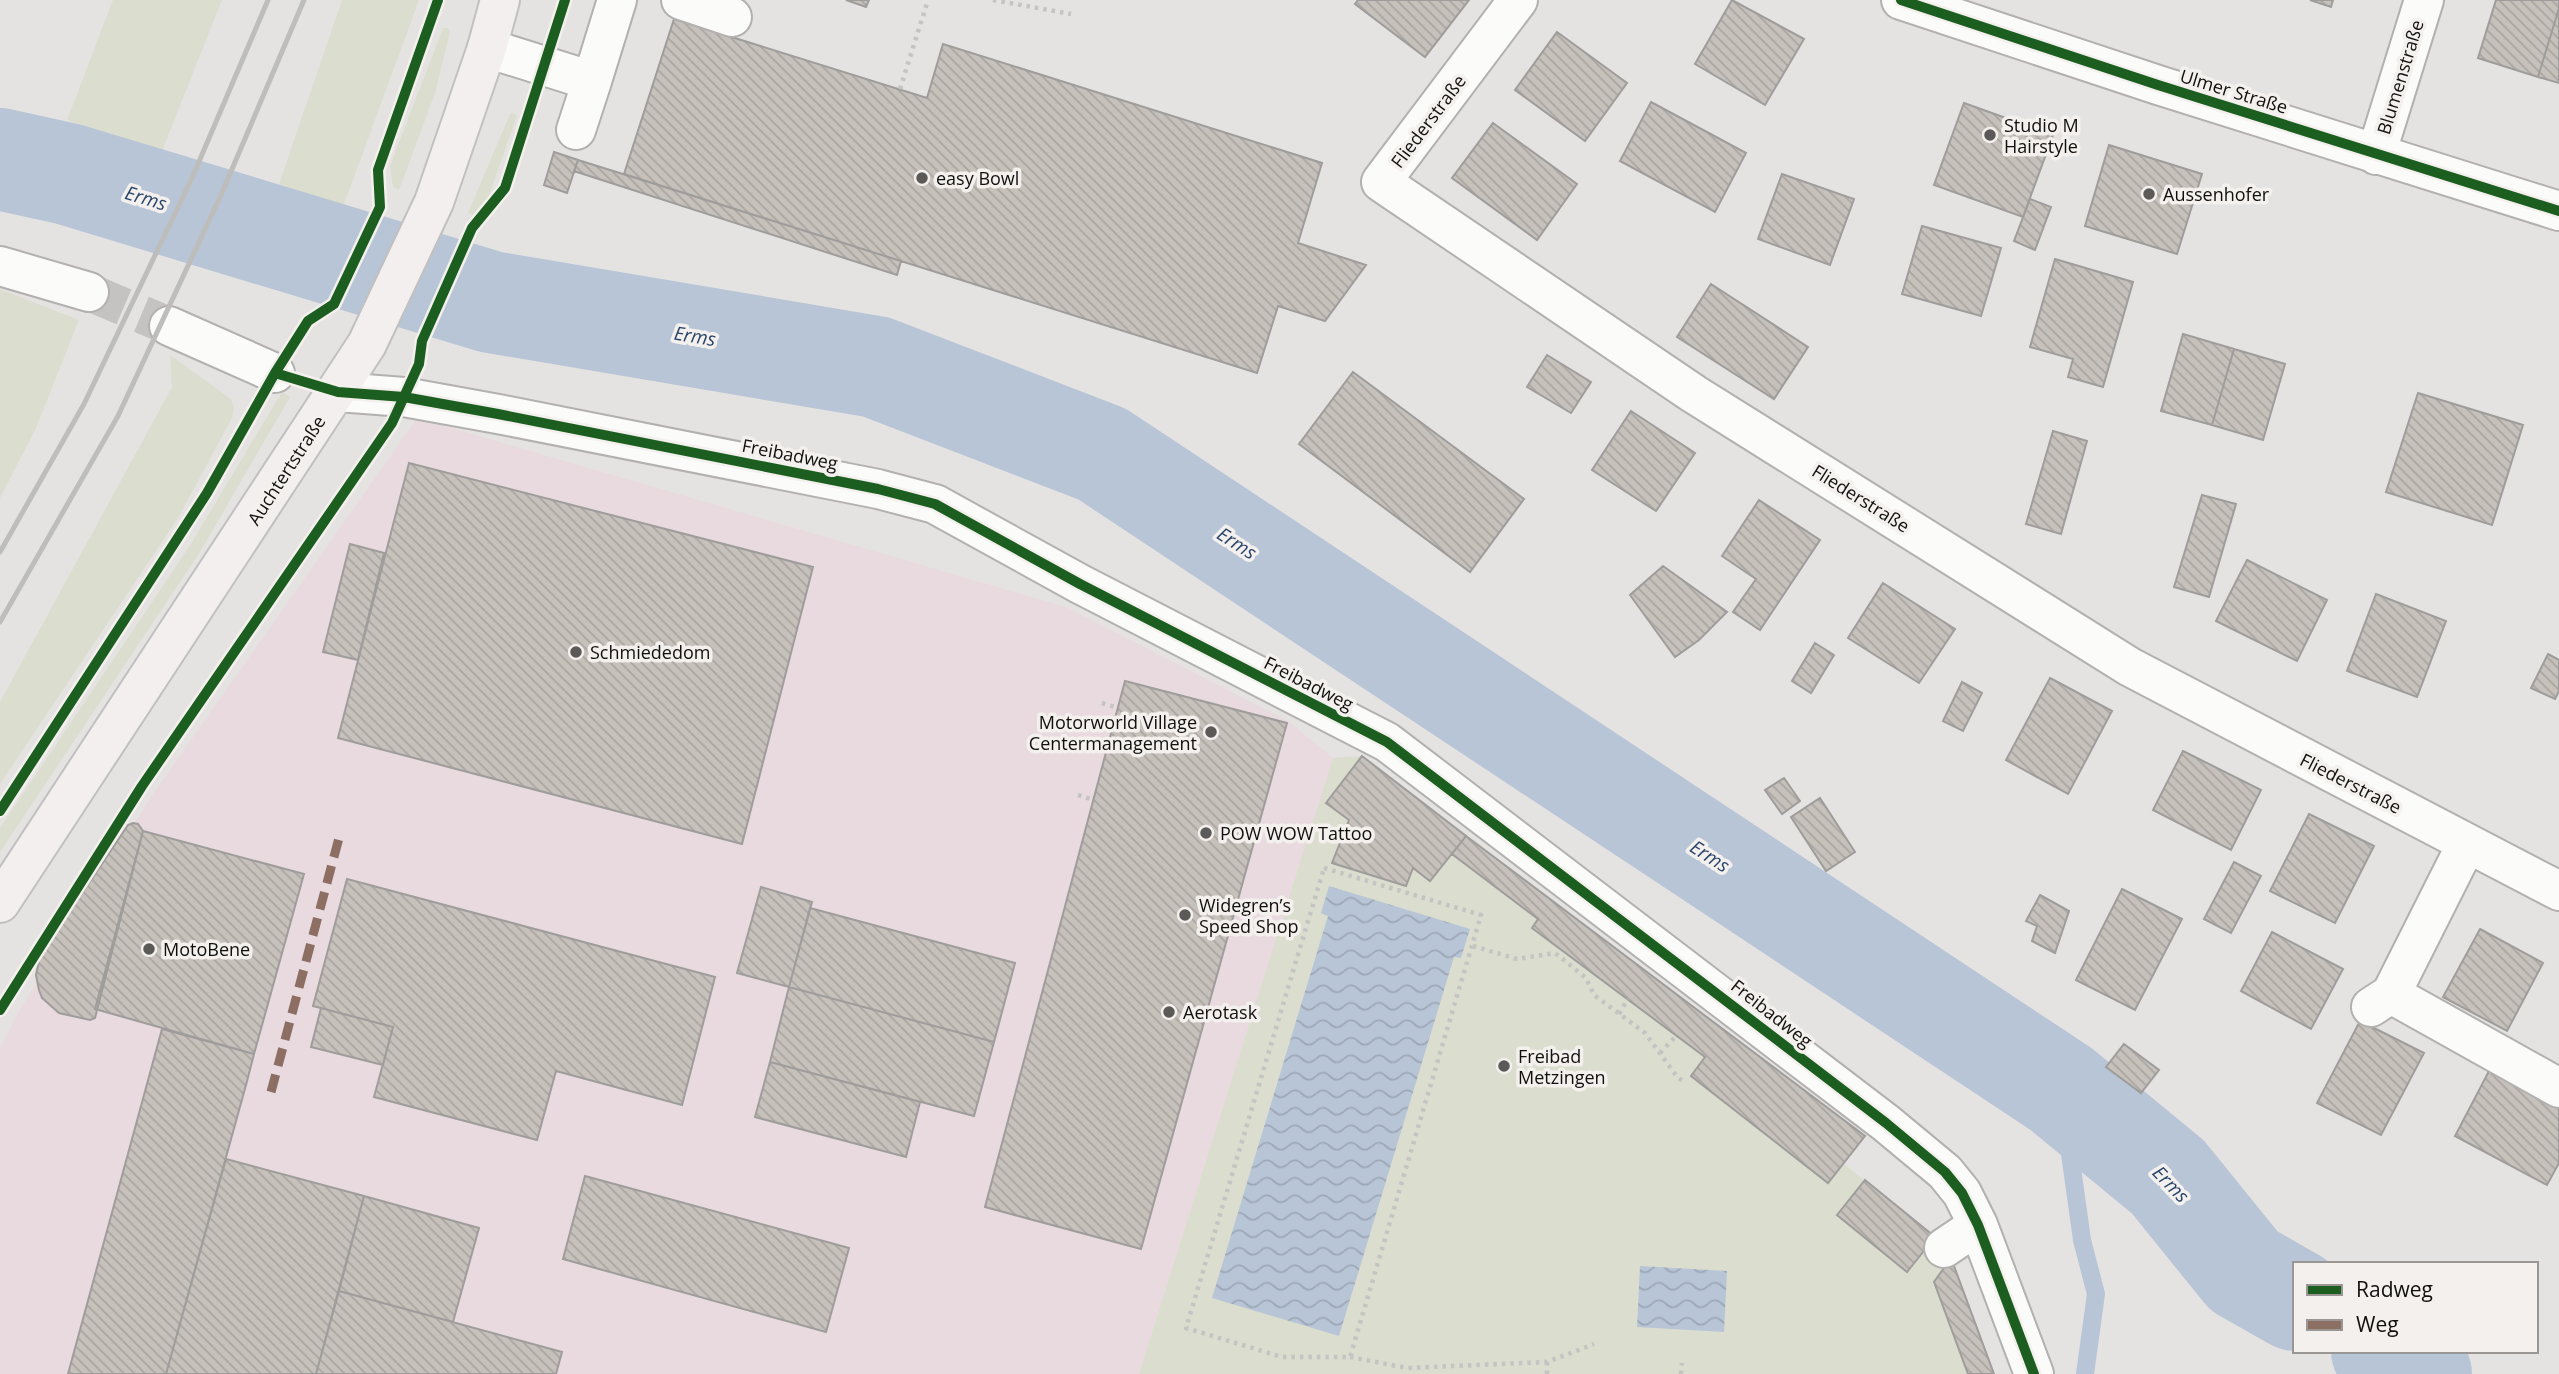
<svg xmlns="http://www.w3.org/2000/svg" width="2559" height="1374" font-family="'Open Sans',sans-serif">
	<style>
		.commercial { fill: #e8dade }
		.grass { fill: #dbddce }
		.water { fill: url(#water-waves) }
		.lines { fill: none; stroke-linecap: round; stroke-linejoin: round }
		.stream { stroke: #b8c5d7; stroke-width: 18 }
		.river { stroke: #b8c5d7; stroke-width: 102 }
		.building { fill: url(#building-back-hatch); stroke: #9e9d9c; stroke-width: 2 }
		.minor-tunnel { stroke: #c5c3c2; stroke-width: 38; stroke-dasharray: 38 19; stroke-linecap: butt }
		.minor-casing { stroke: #b2b1b0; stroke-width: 42 }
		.major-casing { stroke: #c1c0c0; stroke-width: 42 }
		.path { stroke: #c4c4c3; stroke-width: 4.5; stroke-dasharray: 3.5 5; stroke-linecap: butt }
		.minor { stroke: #fbfbfa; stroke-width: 38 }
		.major { stroke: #f3efee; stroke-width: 38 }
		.rail { stroke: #bdbdbc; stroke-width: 5 }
		.quiet { stroke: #8d6e63; stroke-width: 9; stroke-dasharray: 18 9; stroke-linecap: butt }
		.cycleway-casing { stroke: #f3f0ed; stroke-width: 15 }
		.cycleway { stroke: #1b5e20; stroke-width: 10 }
		.poi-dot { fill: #5b5a58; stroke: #f3f0ed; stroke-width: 2.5 }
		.labels { text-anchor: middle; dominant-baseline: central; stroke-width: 7; stroke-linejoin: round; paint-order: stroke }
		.street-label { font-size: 18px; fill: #11100f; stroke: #f3f0ed }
		.poi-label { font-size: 18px; fill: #11100f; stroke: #f3f0ed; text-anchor: start }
		.water-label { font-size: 19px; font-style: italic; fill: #29446a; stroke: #f3f0ed }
	</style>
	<defs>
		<pattern id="water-waves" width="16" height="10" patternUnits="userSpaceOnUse" patternTransform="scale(1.75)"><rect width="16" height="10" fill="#b8c5d7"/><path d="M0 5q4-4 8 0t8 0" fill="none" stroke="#9da8b7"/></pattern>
		<pattern id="building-back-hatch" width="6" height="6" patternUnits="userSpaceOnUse" patternTransform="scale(1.75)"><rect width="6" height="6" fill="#c7c1bc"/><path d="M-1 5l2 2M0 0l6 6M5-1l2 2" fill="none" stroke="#aaa5a0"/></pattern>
	</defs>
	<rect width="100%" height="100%" fill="#e5e3e1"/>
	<path class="commercial" d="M 417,418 L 1066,607 L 1288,721 L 1333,758 L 1139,1374 L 0,1374 L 0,1048 L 19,1011 L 151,797 Z"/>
	<path class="grass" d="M 113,0 L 222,0 L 162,151 L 67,120 Z
		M 342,0 L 419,0 L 343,207 L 279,184 Z
		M 443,28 L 448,28 L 450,32 L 435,93 L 399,190 L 393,187 L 390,166 Z
		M 514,113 L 517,116 L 488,198 L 473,215 L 468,213 L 510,114 Z
		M 0,289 L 79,320 L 36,428 L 0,498 Z
		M 170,355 L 231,399 L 234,408 L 232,418 L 178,518 L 0,784 L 0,702 L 172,387 Z
		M 282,392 L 290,397 L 200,552 L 0,852 L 0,828 L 189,547 Z
		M 1362,756 L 1865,1136 L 1844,1164 L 1935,1237 L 1994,1374 L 1139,1374 L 1333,758 Z"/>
	<path class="water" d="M 1329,886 L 1470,929 L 1461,958 L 1454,957 L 1339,1336 L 1212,1298 L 1328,916 L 1321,913 Z
		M 1640,1266 L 1727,1271 L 1724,1332 L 1637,1327 Z"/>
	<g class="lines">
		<path class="stream" d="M 2061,1089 L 2082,1240 L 2096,1294 L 2085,1374"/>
		<path class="river" d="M 0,159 L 68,174 L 491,302 L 876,367 L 1102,454 L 2061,1089 L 2168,1177 L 2244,1271 L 2295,1300
			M 2382,1351 L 2421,1374"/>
	</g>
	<path class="building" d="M 846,0 L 869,0 L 866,7 Z
		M 1358,0 L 1469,0 L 1425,57 L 1355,4 Z
		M 1732,0 L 1804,39 L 1765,105 L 1695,64 Z
		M 2310,0 L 2333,0 L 2331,7 Z
		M 2496,0 L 2559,0 L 2559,8 L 2538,77 L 2478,58 Z
		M 2559,8 L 2559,83 L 2538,77 Z
		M 674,19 L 927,98 L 943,44 L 1322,163 L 1298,243 L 1366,265 L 1325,321 L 1278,306 L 1257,373 L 624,174 Z
		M 1557,32 L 1627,83 L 1585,141 L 1515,90 Z
		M 1651,102 L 1746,153 L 1715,212 L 1620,161 Z
		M 1964,103 L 2053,135 L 2023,217 L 1934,185 Z
		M 1493,123 L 1577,184 L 1537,240 L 1452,178 Z
		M 2109,145 L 2202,174 L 2177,254 L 2085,226 Z
		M 554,152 L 578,160 L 567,193 L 544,185 Z
		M 578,160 L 901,261 L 897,275 L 574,171 Z
		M 1782,174 L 1854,199 L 1830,265 L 1758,239 Z
		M 2030,199 L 2051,207 L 2035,250 L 2014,241 Z
		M 1922,226 L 2001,248 L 1981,316 L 1902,294 Z
		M 2055,259 L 2133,282 L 2103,387 L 2068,377 L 2073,359 L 2030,347 Z
		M 1711,284 L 1808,347 L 1774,399 L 1677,337 Z
		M 2183,334 L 2234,349 L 2212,425 L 2161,411 Z
		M 2234,349 L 2285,364 L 2263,440 L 2212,425 Z
		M 1547,355 L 1591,382 L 1571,413 L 1527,387 Z
		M 1353,372 L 1524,499 L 1470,572 L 1299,444 Z
		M 2418,393 L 2523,425 L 2492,525 L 2386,492 Z
		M 1631,411 L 1695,453 L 1656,511 L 1592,470 Z
		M 2053,431 L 2087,441 L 2061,534 L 2026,524 Z
		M 409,463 L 813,567 L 742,844 L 338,738 Z
		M 2202,495 L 2236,504 L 2209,597 L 2174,587 Z
		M 1759,500 L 1820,540 L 1760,630 L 1733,612 L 1756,579 L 1722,556 Z
		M 350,544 L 384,553 L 358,660 L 323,652 Z
		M 2247,560 L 2327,600 L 2297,661 L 2216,621 Z
		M 1663,566 L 1727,612 L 1699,640 L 1675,657 L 1630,595 Z
		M 1883,583 L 1955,629 L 1919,683 L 1848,638 Z
		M 2376,594 L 2446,621 L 2417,697 L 2347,671 Z
		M 1815,643 L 1834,655 L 1811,693 L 1792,681 Z
		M 2548,654 L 2559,660 L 2559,691 L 2555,699 L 2531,688 Z
		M 2050,678 L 2112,711 L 2068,794 L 2006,760 Z
		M 1125,681 L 1287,723 L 1141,1249 L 985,1207 Z
		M 1962,682 L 1982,693 L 1963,731 L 1943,721 Z
		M 2183,751 L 2261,790 L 2231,850 L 2153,810 Z
		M 1362,756 L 1466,836 L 1430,881 L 1413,868 L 1406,886 L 1332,863 L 1349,820 L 1326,803 Z
		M 1784,778 L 1800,801 L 1782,814 L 1765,790 Z
		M 1820,798 L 1855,852 L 1826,871 L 1791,817 Z
		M 2309,814 L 2374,846 L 2335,923 L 2270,891 Z
		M 133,823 L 138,824 L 143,831 L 95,1018 L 90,1020 L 59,1013 L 42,998 L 39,990 L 36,975 L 40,956 L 128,825 Z
		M 143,831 L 304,874 L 254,1054 L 95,1009 Z
		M 1466,836 L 1865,1136 L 1828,1183 L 1691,1076 L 1705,1057 L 1532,928 L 1538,919 L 1452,854 Z
		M 2234,862 L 2261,876 L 2231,933 L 2204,919 Z
		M 347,879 L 715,977 L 682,1105 L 556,1071 L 537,1140 L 374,1097 L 393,1027 L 313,1006 Z
		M 761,887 L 812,902 L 789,987 L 737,973 Z
		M 2122,889 L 2182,919 L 2135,1010 L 2076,980 Z
		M 2040,895 L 2069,911 L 2055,953 L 2032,941 L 2037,926 L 2026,921 Z
		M 810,908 L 1015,963 L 994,1042 L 789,987 Z
		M 2480,929 L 2543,963 L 2507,1031 L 2443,997 Z
		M 2272,932 L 2343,969 L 2311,1029 L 2241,991 Z
		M 789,987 L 994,1042 L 974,1116 L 770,1062 Z
		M 321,1008 L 393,1027 L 383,1065 L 311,1047 Z
		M 2360,1021 L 2424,1053 L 2381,1135 L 2317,1103 Z
		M 162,1029 L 254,1054 L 246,1085 L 166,1374 L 68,1374 Z
		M 2124,1044 L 2159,1070 L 2141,1093 L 2106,1067 Z
		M 770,1062 L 920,1102 L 906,1157 L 755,1117 Z
		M 2489,1071 L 2559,1108 L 2559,1163 L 2547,1185 L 2455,1136 Z
		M 226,1159 L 364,1196 L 316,1374 L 166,1374 Z
		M 585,1176 L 849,1248 L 826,1332 L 563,1259 Z
		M 1865,1180 L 1935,1237 L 1907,1272 L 1837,1215 Z
		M 364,1196 L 479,1228 L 453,1322 L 339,1291 Z
		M 1951,1258 L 1994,1374 L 1968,1374 L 1934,1282 Z
		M 339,1291 L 562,1352 L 556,1374 L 316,1374 Z"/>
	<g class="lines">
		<path class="minor-tunnel" d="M 89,292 L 169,326"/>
		<g class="minor-casing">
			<path id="minor" d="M 681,0 L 732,17
				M 1518,0 L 1381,182 L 1694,394 L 2130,667 L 2559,891
				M 1901,0 L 2158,85 L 2559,211
				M 487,48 L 592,81 L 617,0
				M 576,130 L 592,81
				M 2376,155 L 2424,0
				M 0,266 L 89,292
				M 169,326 L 275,373
				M 338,392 L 404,397 L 498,414 L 878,489 L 935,504 L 1080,584 L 1387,742 L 1886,1123 L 1945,1172 L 1962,1193 L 1978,1225 L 2034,1374
				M 2391,994 L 2559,1088
				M 2371,1007 L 2391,994 L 2467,843
				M 1944,1248 L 1978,1225"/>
		</g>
		<g class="major-casing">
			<path id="major" d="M 0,903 L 367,344 L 434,202 L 487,48 L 500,0"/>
		</g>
		<path class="path" d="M 993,0 L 1071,14
			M 900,89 L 928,0
			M 301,332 L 308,321
			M 211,486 L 252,415
			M 1102,703 L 1118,708
			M 1078,795 L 1094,800
			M 1324,868 L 1481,915 L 1350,1357 L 1282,1357 L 1186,1328 Z
			M 1473,946 L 1517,959 L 1555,953 L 1586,978 L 1594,995 L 1645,1033 L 1678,1078 L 1686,1083
			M 1619,1014 L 1628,999
			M 1660,1053 L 1677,1035
			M 1350,1357 L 1407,1368 L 1547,1362 L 1594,1344
			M 1547,1362 L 1547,1374
			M 1681,1374 L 1682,1363"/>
		<use href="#minor" class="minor"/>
		<use href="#major" class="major"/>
		<path class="rail" d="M 0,552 L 84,404 L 192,178 L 268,0
			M 0,622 L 118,416 L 221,195 L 304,0"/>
		<path class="quiet" d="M 271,1092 L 339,838"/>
		<g class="cycleway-casing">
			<path id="cycleway" d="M 1901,0 L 2158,85 L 2559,211
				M 275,373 L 338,392 L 404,397 L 498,414 L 878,489 L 935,504 L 1080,584 L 1387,742 L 1886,1123 L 1945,1172 L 1962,1193 L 1978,1225 L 2034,1374
				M 0,811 L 207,493 L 275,373 L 308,321 L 334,304 L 380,207 L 378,170 L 438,0
				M 0,1010 L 142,786 L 392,423 L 419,364 L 422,341 L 472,228 L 505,188 L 565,0"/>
		</g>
		<use href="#cycleway" class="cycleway"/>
	</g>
	<g class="poi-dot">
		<circle cx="1990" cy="135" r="7"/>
		<circle cx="922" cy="178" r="7"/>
		<circle cx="2149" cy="194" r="7"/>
		<circle cx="576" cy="652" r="7"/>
		<circle cx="1211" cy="732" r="7"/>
		<circle cx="1206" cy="833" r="7"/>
		<circle cx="1185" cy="915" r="7"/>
		<circle cx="149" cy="949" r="7"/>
		<circle cx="1169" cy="1012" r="7"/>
		<circle cx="1504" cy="1066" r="7"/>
	</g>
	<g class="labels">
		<g class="street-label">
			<text transform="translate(2400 77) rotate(-73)">Blumenstraße</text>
			<text transform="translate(2234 91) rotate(17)">Ulmer Straße</text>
			<text transform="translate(1428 121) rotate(-53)">Fliederstraße</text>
			<text transform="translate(790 454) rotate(11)">Freibadweg</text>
			<text transform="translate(286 470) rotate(-57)">Auchtertstraße</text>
			<text transform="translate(1861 498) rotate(32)">Fliederstraße</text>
			<text transform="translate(1309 683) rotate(27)">Freibadweg</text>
			<text transform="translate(2351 783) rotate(27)">Fliederstraße</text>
			<text transform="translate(1772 1013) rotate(38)">Freibadweg</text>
		</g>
		<g class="poi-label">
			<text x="2004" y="125">Studio M<tspan x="2004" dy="21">Hairstyle</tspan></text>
			<text x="936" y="178">easy Bowl</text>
			<text x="2163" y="194">Aussenhofer</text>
			<text x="590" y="652">Schmiededom</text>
			<text x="1197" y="722" text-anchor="end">Motorworld Village<tspan x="1197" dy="21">Centermanagement</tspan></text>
			<text x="1220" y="833">POW WOW Tattoo</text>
			<text x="1199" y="905">Widegren’s<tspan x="1199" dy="21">Speed Shop</tspan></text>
			<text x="163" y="949">MotoBene</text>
			<text x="1183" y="1012">Aerotask</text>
			<text x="1518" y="1056">Freibad<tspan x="1518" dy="21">Metzingen</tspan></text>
		</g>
		<g class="water-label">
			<text transform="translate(146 198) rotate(17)">Erms</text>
			<text transform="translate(695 336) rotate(9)">Erms</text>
			<text transform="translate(1237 543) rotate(33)">Erms</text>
			<text transform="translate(1710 856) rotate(33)">Erms</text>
			<text transform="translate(2171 1184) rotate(46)">Erms</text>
		</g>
	</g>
	<rect x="2293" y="1262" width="245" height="91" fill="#f3f0ed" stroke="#999694" stroke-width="2"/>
	<rect x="2307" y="1285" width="35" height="10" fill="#1b5e20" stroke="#999694" stroke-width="2"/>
	<text x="2356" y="1297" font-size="21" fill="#11100f">Radweg</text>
	<rect x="2307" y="1320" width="35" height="10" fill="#8d6e63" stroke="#999694" stroke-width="2"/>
	<text x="2356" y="1332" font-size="21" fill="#11100f">Weg</text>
</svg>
